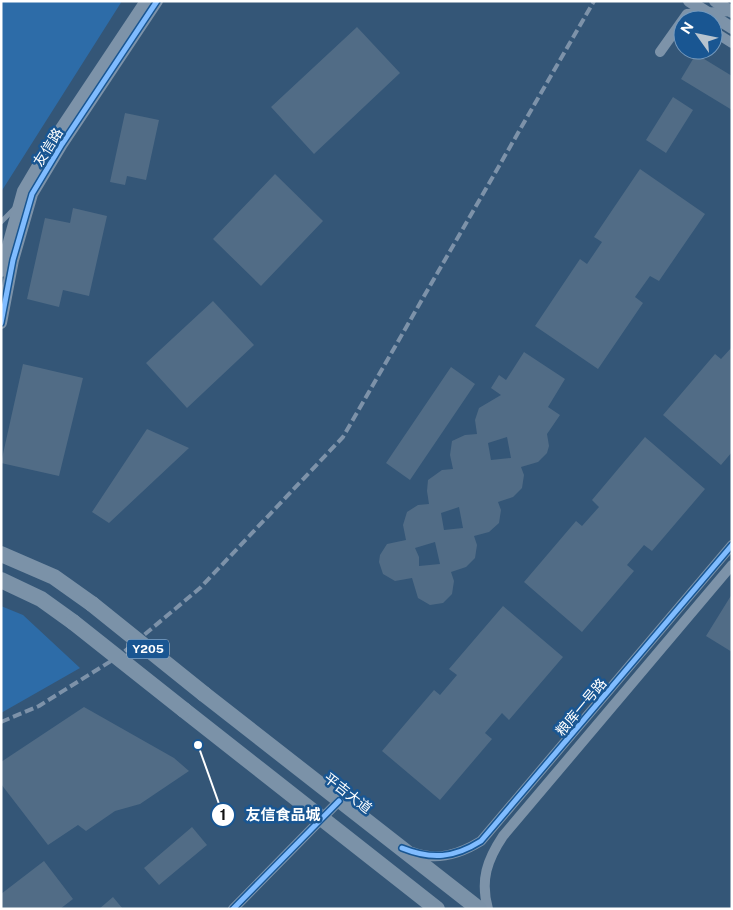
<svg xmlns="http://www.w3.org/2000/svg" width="733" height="910" font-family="'Public Sans','Noto Sans SC',sans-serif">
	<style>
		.green { fill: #2d6ca8 }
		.building { fill: #516c86; fill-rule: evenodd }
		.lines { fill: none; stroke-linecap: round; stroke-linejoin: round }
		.service { stroke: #7d93a9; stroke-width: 5 }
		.minor { stroke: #7d93a9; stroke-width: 10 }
		.tertiary { stroke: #7d93a9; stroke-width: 12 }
		.primary { stroke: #7b92a8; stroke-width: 16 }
		.rail { stroke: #7d92a9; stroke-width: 4; stroke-dasharray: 9 4; stroke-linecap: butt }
		.tertiary-bridge { stroke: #7d93a9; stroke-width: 12 }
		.primary-bridge { stroke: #7b92a8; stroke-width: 16 }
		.cycleway-casing { stroke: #195692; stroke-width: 8 }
		.cycleway { stroke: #80bcff; stroke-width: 5 }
		.labels { text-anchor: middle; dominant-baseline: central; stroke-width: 5; stroke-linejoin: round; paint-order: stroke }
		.shield { fill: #195692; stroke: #baccde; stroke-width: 1 }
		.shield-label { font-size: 12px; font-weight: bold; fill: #fff }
		.street-label { font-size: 14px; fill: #fff; stroke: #195692 }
		.leader { fill: none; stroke: #fff; stroke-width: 2 }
		.callout-dot { fill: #fff; stroke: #195692; stroke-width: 2 }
		.mark-label { font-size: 15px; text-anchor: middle; font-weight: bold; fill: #111 }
		.callout-label { font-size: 15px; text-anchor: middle; font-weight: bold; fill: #fff; stroke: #195692; stroke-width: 5; stroke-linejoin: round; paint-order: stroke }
	</style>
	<rect width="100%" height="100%" fill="#345677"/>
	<path class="green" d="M 1,1 L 122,1 L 1,192 Z
		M 1,606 L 23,615 L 80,668 L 1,713 Z"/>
	<path class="building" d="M 357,27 L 400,73 L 314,154 L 271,107 Z
		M 696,54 L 732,76 L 732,110 L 681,79 Z
		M 673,97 L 693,110 L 666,153 L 646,140 Z
		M 125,113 L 159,120 L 146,180 L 127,176 L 125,185 L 110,182 Z
		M 640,169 L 705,214 L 659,281 L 650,276 L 635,297 L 643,303 L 598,369 L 535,326 L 580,259 L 587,264 L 602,242 L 594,237 Z
		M 275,174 L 323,221 L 261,286 L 213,239 Z
		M 73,208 L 107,216 L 89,296 L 63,290 L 59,307 L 27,299 L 45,218 L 70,223 Z
		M 213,301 L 254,345 L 187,408 L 146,363 Z
		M 732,347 L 732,452 L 721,465 L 663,415 L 715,354 L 721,359 Z
		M 524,352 L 565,379 L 548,407 L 560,415 L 547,434 L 549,446 L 547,453 L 538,462 L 521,467 L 524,475 L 522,488 L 513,497 L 498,502 L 501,510 L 499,523 L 489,532 L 474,536 L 477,545 L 475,558 L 466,567 L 451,572 L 454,581 L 452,594 L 443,603 L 430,605 L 418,598 L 412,578 L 395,581 L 383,574 L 379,562 L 380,555 L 387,544 L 406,540 L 403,525 L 407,512 L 418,505 L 429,504 L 427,491 L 428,480 L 442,470 L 453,469 L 450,455 L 452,441 L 465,435 L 477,434 L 475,420 L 479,408 L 501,395 L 491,388 L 499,375 L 506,380 ZM 507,437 L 511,458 L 491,460 L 488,443 ZM 459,507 L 463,528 L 444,530 L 441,513 ZM 435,542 L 440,564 L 419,566 L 419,557 L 415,548 Z
		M 23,364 L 83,378 L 59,476 L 1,463 Z
		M 451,367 L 475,384 L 410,480 L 386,463 Z
		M 147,429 L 189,448 L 109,523 L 92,512 Z
		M 645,437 L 705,489 L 652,551 L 644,545 L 627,565 L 634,571 L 582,632 L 524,582 L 576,521 L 582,526 L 599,507 L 592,500 Z
		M 732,594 L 732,652 L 706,636 Z
		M 503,606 L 563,657 L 509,720 L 502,713 L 485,733 L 492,739 L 440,800 L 382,751 L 434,690 L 440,695 L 457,675 L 449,669 Z
		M 84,707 L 174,758 L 189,771 L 140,804 L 115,811 L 86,831 L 78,825 L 48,845 L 1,784 L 1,762 Z
		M 192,827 L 207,845 L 159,885 L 144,868 Z
		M 44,861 L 73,899 L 60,909 L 1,909 L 1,894 Z
		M 113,897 L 123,909 L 99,909 Z"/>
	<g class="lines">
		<path class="service" d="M 1,222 L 15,208"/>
		<path class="minor" d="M 687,14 L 732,11
			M 713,31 L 732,43
			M 660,52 L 687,14
			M 412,852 C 437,862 460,854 481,841 L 732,545
			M 233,909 L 339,801
			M 488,909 C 480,880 487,860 503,836 L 732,565"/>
		<path class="tertiary" d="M 1,271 L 23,191 L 52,142 L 146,1
			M 1,323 L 13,260 L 32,194 L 62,144 L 157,1"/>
		<path class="primary" d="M 1,554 L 54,577 L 92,604
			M 1,580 L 41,599 L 73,622
			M 204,694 L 479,909
			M 184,710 L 437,909"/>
		<path class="rail" d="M 1,722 L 39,706 L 119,656 L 200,588 L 343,437 L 594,1"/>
		<path class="tertiary-bridge" d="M 689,1 L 732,28
			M 715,1 L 732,12"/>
		<path class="primary-bridge" d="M 92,604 L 204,694
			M 73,622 L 184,710"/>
		<g class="cycleway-casing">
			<path id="cycleway" d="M 1,323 L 13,260 L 32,194 L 62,144 L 157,1
				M 402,848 C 432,860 454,858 481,841 L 732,545
				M 233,909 L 339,801"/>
		</g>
		<use href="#cycleway" class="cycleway"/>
	</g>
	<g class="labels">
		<rect class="shield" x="127" y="639.5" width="42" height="19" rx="4"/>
		<g class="shield-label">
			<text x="148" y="649">Y205</text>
		</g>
		<g class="street-label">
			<text transform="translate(48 147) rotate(-58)">友信路</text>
			<text transform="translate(581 707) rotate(-50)">粮库一号路</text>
			<text transform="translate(348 793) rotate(38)">平吉大道</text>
		</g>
	</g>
	<path class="leader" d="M198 745L223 815"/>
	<g class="callout-dot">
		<circle cx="198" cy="745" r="5"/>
		<circle cx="223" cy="815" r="12"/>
	</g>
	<g class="mark-label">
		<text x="223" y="820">1</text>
	</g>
	<g class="callout-label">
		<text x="283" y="820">友信食品城</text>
	</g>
	<rect width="733" height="910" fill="none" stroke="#ffffff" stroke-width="5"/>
	<g transform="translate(698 35) rotate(303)"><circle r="24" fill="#195692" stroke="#759abe"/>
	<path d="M0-4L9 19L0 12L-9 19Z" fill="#b8c4cf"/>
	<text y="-8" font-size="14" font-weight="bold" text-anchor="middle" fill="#ffffff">N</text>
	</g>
</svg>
